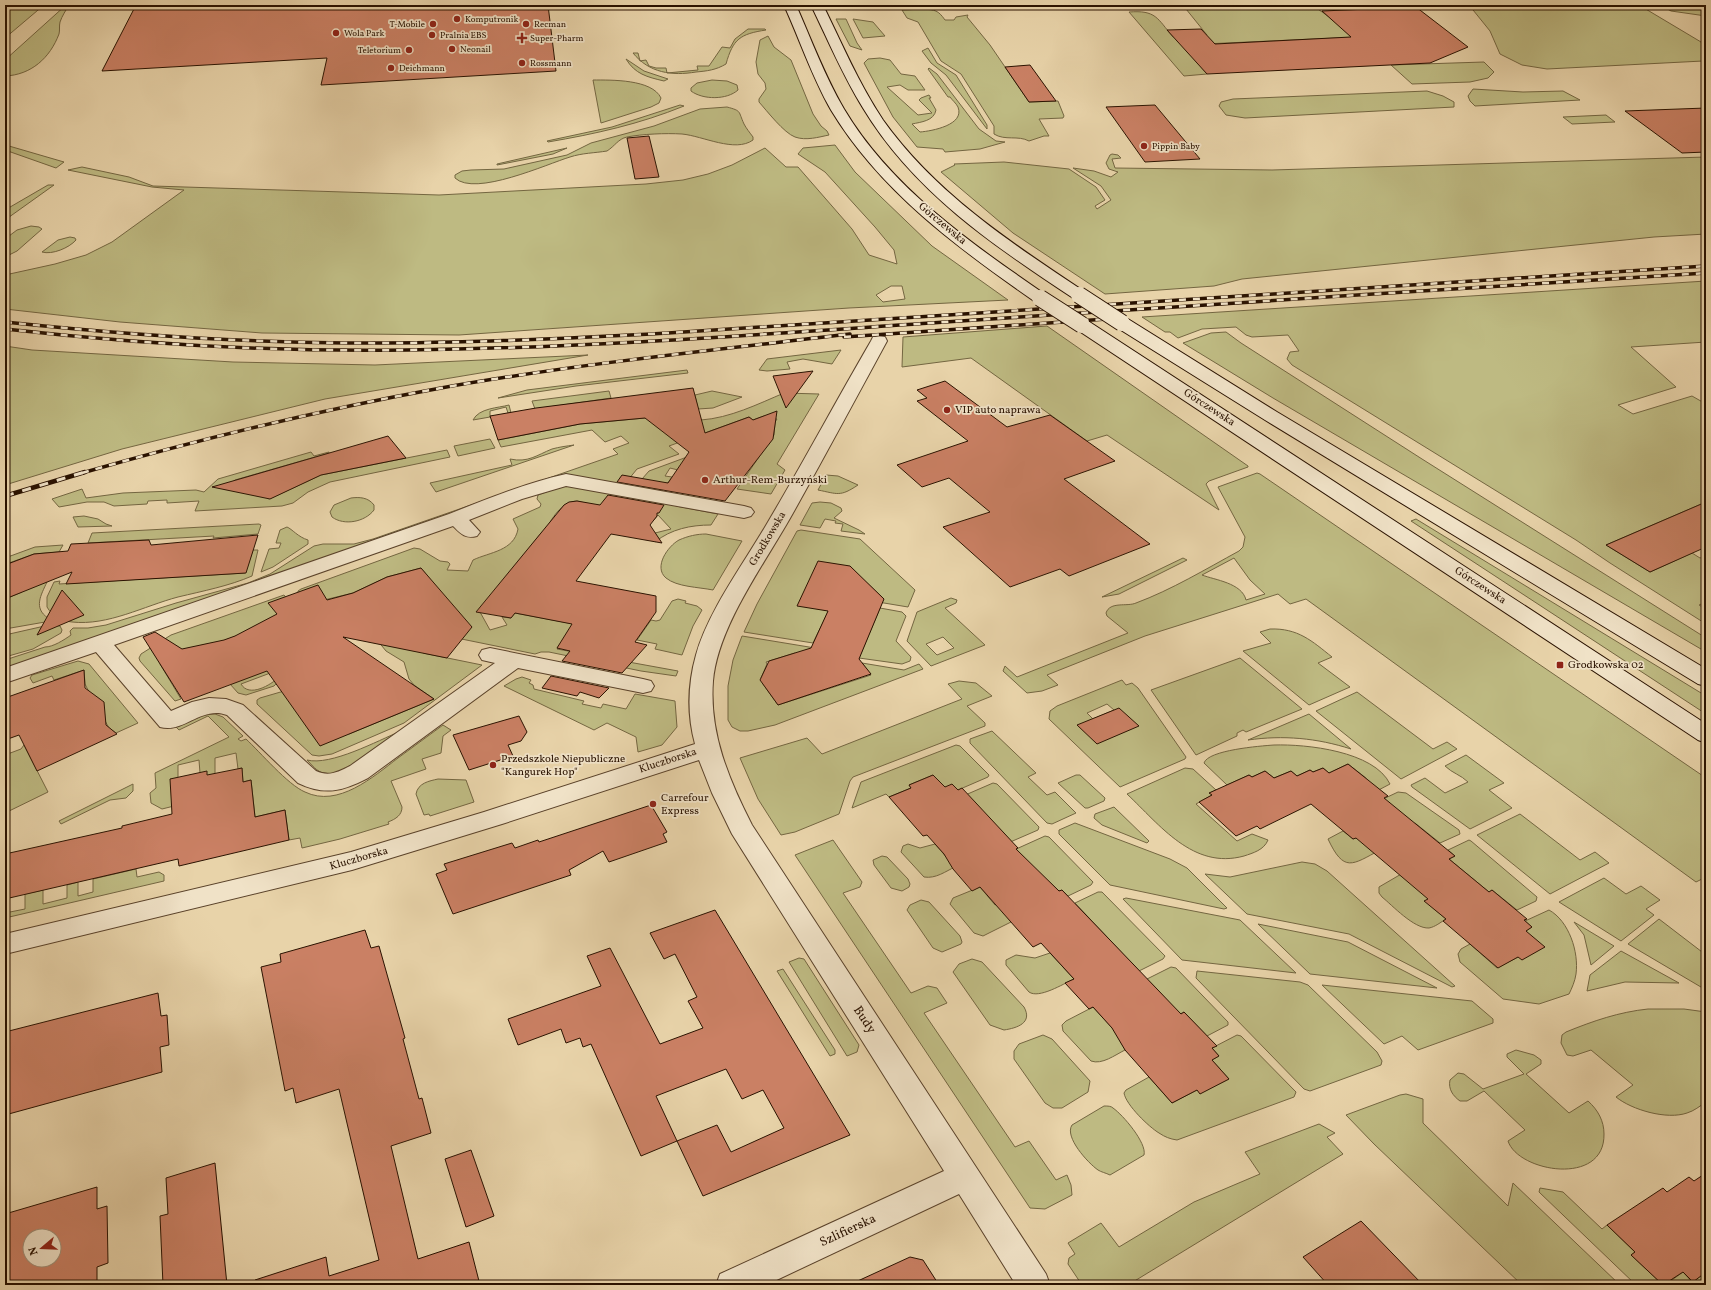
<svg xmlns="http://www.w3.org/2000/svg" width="1711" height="1290" font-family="Vollkorn,serif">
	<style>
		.green { fill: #beba82; stroke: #746641; fill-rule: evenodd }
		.building { fill: #ca8064; stroke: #2a1200; fill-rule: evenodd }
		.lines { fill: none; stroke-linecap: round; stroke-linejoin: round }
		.minor-casing { stroke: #5a422a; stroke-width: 2 }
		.secondary-casing { stroke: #2a1200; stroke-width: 2 }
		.minor { fill: #f0e2c7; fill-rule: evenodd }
		.secondary { fill: #f0e2c7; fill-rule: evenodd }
		.rail-far1-casing { stroke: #2a1200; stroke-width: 3.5 }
		.rail-casing { stroke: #2a1200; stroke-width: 4.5 }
		.rail-far1 { stroke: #f0e2c7; stroke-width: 2.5; stroke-dasharray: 7; stroke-linecap: butt }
		.rail { stroke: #f0e2c7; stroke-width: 3; stroke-dasharray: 9; stroke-linecap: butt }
		.secondary-bridge-casing { stroke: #2a1200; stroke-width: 18; stroke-linecap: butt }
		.secondary-bridge { stroke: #f0e2c7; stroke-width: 16 }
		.poi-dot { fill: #8f2418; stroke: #f0e2c7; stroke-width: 1.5 }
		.labels { text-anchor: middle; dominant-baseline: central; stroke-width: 3.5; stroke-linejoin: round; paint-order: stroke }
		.far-poi-label { font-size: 9px; fill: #2a1200; stroke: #f0e2c7; text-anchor: start }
		.street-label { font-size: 11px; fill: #2a1200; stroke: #f0e2c7 }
		.poi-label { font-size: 11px; fill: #2a1200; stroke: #f0e2c7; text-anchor: start }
		.near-street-label { font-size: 13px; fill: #2a1200; stroke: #f0e2c7 }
	</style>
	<rect width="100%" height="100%" fill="#e8d3a9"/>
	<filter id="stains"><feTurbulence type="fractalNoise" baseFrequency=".005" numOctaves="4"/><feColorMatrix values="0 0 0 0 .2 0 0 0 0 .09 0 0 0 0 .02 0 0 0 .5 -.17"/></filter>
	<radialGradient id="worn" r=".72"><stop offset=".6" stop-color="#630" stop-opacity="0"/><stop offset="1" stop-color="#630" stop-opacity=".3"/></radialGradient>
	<path class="green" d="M 5,5 L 44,5 L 5,38 Z
		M 66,5 L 69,5 C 66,10 62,16 60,22 C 59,26 60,30 59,34 C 50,58 31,75 5,76 L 5,60 Z
		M 1273,5 L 1312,5 L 1358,37 L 1182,45 L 1207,74 L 1184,76 L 1129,12 C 1156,10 1157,18 1173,37 L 1207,35 L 1186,9 Z
		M 1469,5 L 1639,5 L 1701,42 L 1706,50 L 1706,58 L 1703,61 L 1547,69 L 1522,65 L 1500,54 L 1490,31 Z
		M 1660,5 L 1706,5 L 1706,16 L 1671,11 Z
		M 924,9 C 935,10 938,10 945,20 L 954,20 L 956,17 L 968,15 L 967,17 L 990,45 L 1029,102 L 1058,101 L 1064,116 L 1063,118 L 1039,119 L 1049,136 L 1044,136 L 1029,141 C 1018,135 1005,141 994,134 L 994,126 L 961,74 L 941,61 L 918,22 L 907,18 L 902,10 Z
		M 836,19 L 846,19 L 857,43 L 862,50 L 850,46 Z
		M 853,19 L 873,22 L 885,36 L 863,38 Z
		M 748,29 L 765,29 L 766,30 C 740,34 733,39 726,64 C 716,70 707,71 696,72 C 672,76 649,73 633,53 L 638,53 L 640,61 L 646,60 L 649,66 L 656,68 L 666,68 L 667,73 L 698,70 L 697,66 L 709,66 L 722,47 L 730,48 L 735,39 Z
		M 768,36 L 774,47 L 791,60 L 813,114 L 821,126 L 827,131 L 829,135 C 819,137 806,141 795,137 C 784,133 767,111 759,102 L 759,99 L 766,89 L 765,83 L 758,74 L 756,62 L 760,40 Z
		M 928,48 L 937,63 L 956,75 L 987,125 L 987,129 L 946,75 L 931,63 L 922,51 Z
		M 880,58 L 890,60 L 901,74 L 915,76 L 925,90 L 908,90 L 900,85 L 887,87 L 918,115 L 932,113 L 919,100 L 921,98 L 929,95 L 931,98 L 929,98 L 936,110 C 934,121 921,122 912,124 L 920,132 C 932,131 965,125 958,107 C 956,103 952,100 950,97 L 948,97 L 928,69 L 929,68 L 937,74 L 979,129 L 996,141 L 1005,142 L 980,149 L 945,152 L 943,149 L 917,147 L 893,117 L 864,63 L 868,59 Z
		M 626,59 L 644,71 L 668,79 L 664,81 C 647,77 635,74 626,59 Z
		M 1484,62 L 1494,72 L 1488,78 L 1470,82 L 1412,84 L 1391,65 Z
		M 593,80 C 611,80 652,79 661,98 L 659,103 L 651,107 L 601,123 Z
		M 712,80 L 727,81 L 737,85 L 738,90 C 727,100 703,100 691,91 L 691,88 L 697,83 Z
		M 1473,89 L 1523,92 L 1563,91 L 1580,100 L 1475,106 L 1470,101 L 1468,96 Z
		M 1427,91 L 1443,96 L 1454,102 L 1454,107 L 1245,118 L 1226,115 L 1219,106 L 1221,102 L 1233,99 Z
		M 680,105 L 684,106 C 640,124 595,134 548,142 L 547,141 L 612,127 Z
		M 727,107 C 742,111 738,111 744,124 C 746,128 750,133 753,137 L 753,140 C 735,153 703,136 682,134 C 666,133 642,134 627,137 C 618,139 615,146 607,151 C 595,153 582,153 570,157 C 547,164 475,197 455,178 L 455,175 L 462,171 L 471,170 L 504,169 L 567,155 L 591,143 L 654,126 L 700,109 Z
		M 1606,115 L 1615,122 L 1572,124 L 1563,117 Z
		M 835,145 L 855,172 L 932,246 L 1008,300 L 849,308 L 459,335 L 262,333 L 120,322 L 5,309 L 5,275 L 55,264 L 86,255 L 112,242 L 184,190 L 152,187 L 68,170 L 82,167 L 129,177 L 153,186 L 439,195 L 646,184 L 683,180 L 708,174 L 732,165 L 765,148 L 786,167 L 798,167 L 852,229 L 869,255 L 897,264 L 894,250 L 875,227 L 825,172 L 798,154 L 803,148 ZM 891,286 L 902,286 L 905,299 L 883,302 L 876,295 Z
		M 9,146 L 64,162 L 56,168 L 5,150 L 5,147 Z
		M 567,148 L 553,154 L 497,165 L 497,164 Z
		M 1112,154 L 1118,155 L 1121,158 L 1112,159 L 1115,168 L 1272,170 L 1706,157 L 1706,234 L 1654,237 L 1242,279 L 1214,286 L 1105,294 L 1013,233 L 941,172 L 955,165 L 954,164 L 1004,162 L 1069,169 L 1096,187 L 1105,200 L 1095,206 L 1097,209 L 1111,200 L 1101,186 L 1073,168 L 1094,171 L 1111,177 L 1118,172 L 1109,169 L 1106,163 L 1110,155 Z
		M 48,185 L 54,185 L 5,220 L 5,210 Z
		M 31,226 L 39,227 L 42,229 L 17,251 L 5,257 L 5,239 L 17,230 Z
		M 70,237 L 75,238 L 76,240 C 69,248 52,255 42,252 L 58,240 Z
		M 1706,281 L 1706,342 L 1631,347 L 1676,387 L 1618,405 L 1633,414 L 1692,396 L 1706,404 L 1706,502 L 1606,545 L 1650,572 L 1692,553 L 1700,558 L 1706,556 L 1706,602 L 1699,605 L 1706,609 L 1706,624 L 1610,563 L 1576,540 L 1292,365 L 1287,359 L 1290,352 L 1299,351 L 1288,335 L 1252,337 L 1246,335 L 1236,327 L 1202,329 L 1178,338 L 1170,332 L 1165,332 L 1142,317 Z
		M 1047,326 L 1248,466 L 1248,467 L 1209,481 L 1206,484 L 1219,510 L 1107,435 L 1087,441 L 971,358 L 902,367 L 903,337 Z
		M 1226,332 L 1241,343 L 1422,459 L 1706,638 L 1706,652 L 1273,398 L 1183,343 L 1211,333 Z
		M 5,346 L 32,350 L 233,362 L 375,365 L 588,355 L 325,399 L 122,449 L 5,485 Z
		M 841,350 L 832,364 L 803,359 L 787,362 L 790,369 L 767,371 L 759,370 L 767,359 Z
		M 687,370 L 688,373 L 576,386 L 498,398 L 527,390 Z
		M 609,391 L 611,398 L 535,409 L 532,401 Z
		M 712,391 L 742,397 L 713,408 L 698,409 L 695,395 Z
		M 784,393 L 819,394 L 777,464 L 785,470 L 771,494 L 737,489 L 774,435 L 775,422 L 777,419 L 764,416 L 753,420 L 749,417 L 669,446 L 679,454 L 637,469 L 624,485 L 577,477 L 5,669 L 5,660 L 45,647 C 53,647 64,640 71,635 L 70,631 L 73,628 L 88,628 L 106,625 L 176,603 L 248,583 L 270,574 L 314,546 L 323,544 L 354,544 L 373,539 L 618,454 L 613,449 L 629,443 L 621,436 L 605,442 L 592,430 L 501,447 L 498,440 L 580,424 L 699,413 L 701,420 C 730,418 758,404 784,393 Z
		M 509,405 L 511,413 L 508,413 L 506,407 L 490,411 L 490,417 L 473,420 C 479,408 498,408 509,405 Z
		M 490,439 L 495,448 L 458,456 L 454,446 Z
		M 574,445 L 436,492 L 430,483 L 512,465 L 510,459 C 528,463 537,455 552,449 C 559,447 567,446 574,445 Z
		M 447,450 L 450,457 L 330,482 L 308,492 L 293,503 L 282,506 L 195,511 L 199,501 L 167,503 L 167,500 L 148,501 L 147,504 L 114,506 L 104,502 L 87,502 L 59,507 L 52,499 L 82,489 L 86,498 L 123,493 L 196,490 L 204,492 L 218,479 L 311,452 L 314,456 L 329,452 L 329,453 L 235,480 L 224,489 L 260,493 L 269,499 L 321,475 Z
		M 687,457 L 678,470 L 670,468 L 665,476 L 672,477 L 662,491 L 635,487 L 649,471 Z
		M 1257,473 L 1260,474 L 1706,778 L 1706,877 L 1696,882 L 1306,599 L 1290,604 L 1278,594 L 1145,636 L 1047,675 L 1058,685 L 1042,691 L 1027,693 L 1003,671 L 1005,666 L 1017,677 L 1128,633 L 1107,616 L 1106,613 C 1110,601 1127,607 1136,603 C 1171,590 1206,569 1239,551 L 1243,547 L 1245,537 L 1218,487 ZM 1234,558 L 1250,580 L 1265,594 L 1246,600 C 1242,583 1215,580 1202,575 Z
		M 826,475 L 838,476 L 858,485 C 840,497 838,494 818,490 Z
		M 565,485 L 671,502 L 676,506 L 718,514 L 711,525 C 691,525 671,529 655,542 L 657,540 L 655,533 L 671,529 L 658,515 L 654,520 L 577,501 C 561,502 551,519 545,532 L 542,532 L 508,574 L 480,612 L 490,630 L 507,625 L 502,617 L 511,618 L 515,613 L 590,627 L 559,645 L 557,649 L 678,671 L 676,676 L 641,671 L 549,652 L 541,652 L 535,654 L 437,634 L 423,653 L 482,665 L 404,723 L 332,754 L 319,756 L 312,755 L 257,704 L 257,700 L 260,698 L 284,691 L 349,734 L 434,699 L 414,685 L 409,679 L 404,662 L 386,651 L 373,635 L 439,590 L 421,568 L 387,577 L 353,593 L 324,600 L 298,593 L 298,591 L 301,589 L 414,548 L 420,549 L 440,561 L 448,562 L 450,564 L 447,570 L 468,571 L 473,560 C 490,552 514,551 518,529 L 513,519 L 540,507 L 541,504 L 537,499 L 538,495 Z
		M 351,498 C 359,497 368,497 374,505 L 374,510 C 365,522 344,526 332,517 L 330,512 L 334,505 Z
		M 820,502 L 831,503 L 841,508 L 842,511 L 834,518 L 859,530 L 865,534 L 841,531 L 843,524 L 835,523 L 836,521 L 825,519 L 820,528 L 800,525 L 812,503 Z
		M 84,516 L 98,519 L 106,524 L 112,526 L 78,527 L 73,517 Z
		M 1416,519 L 1706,696 L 1706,714 L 1411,521 Z
		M 259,524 L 261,525 L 258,534 L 213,538 L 214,536 L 88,543 L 92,533 Z
		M 287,527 C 292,529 298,537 308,540 L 308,544 L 273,567 L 261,572 L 269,549 L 279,548 L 281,543 L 276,543 L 280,530 Z
		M 801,530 L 860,539 L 915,590 L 908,607 L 878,602 L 884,599 L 850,567 L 813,643 L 744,632 L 757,604 L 797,531 Z
		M 706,534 L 742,541 L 713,590 C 698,587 677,587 666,578 C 653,567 668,546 679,540 C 688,536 697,534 706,534 Z
		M 63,545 L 59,552 L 34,554 L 9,563 L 5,560 L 5,558 L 35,547 Z
		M 253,550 L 258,550 L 252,576 C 229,586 203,591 178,597 C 144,606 108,626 72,622 C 62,621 52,616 47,607 L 47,597 L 54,582 L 60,581 L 59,584 L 245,573 Z
		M 1183,558 L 1187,560 L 1119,594 L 1102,597 Z
		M 47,582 C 41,595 33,608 48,618 L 45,622 L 5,629 L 5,599 L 22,592 L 27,587 Z
		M 284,595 L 299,613 L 160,664 L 181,699 L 175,701 L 140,661 L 139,658 L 141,654 L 171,635 Z
		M 951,598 L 957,600 L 956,603 L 945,608 L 985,645 L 931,666 L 907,641 L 917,612 ZM 943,637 L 954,648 L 937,655 L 926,644 Z
		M 678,599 L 686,601 L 685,603 L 697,606 L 702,610 L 693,626 L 682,655 L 655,649 L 657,644 L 637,640 L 651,620 L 656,621 L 660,620 L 672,601 Z
		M 880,608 L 902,612 L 906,616 L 896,641 L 911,657 L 910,661 L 902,664 L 859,658 Z
		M 49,625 L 60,626 L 62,630 L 61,633 L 33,649 L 5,657 L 5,635 Z
		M 1270,629 C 1298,628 1312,641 1332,657 L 1318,663 L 1350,687 L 1309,705 L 1243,651 L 1271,643 L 1260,632 Z
		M 742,636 L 815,648 L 798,656 L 795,653 L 766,662 L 767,664 L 761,678 L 765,679 L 763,684 L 778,705 L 871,675 L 862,663 L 904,670 L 919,664 L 923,669 L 775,725 L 748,731 L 740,731 L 732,727 L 728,720 L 728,686 L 733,660 Z
		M 302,657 L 274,686 L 246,695 L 238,693 L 230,684 ZM 273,672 L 279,677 C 271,685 249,698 241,684 Z
		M 1240,658 L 1302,709 L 1246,732 L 1243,730 L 1237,733 L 1237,736 L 1196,755 L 1151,690 Z
		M 78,661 L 89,664 L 138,723 L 116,733 L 109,728 L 88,690 L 85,684 L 84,670 L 54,680 L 52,676 L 33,683 L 30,678 L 32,675 Z
		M 522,677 L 531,680 L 529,683 L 533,685 L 534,689 L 584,701 L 582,704 L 601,708 L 603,704 L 626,709 L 635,694 L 675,701 L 677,727 L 662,745 L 638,752 L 636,737 L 607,723 L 594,730 L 504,686 L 516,679 Z
		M 1122,680 L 1126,685 L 1132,683 L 1138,688 L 1186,757 L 1185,759 L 1120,787 L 1049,719 L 1050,711 L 1057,706 ZM 1107,704 L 1114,710 L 1093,719 L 1087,713 Z
		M 959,681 L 976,683 L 992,696 L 967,706 L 985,723 L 985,726 L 853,777 L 850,781 L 839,814 L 795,832 L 781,835 L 758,799 L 740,758 L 807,738 L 822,754 L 962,699 L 948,684 Z
		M 1357,692 L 1433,749 L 1447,742 L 1457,749 L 1401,779 L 1316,711 Z
		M 215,714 L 223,717 L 243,736 L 238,739 L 241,741 L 246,739 C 260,752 288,785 305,792 C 338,808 373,777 398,758 C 413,747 428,736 443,725 L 451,730 L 443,736 L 441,753 L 422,759 L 426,769 L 391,781 L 402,807 C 402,815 396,819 388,822 L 389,824 L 340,839 L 302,848 L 300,838 L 289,840 L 285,810 L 255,817 L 251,780 L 243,782 L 242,768 L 238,769 L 236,753 L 215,758 L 215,774 L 207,776 L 200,773 L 199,760 L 178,765 L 178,778 L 174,806 L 162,809 L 151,803 L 150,793 L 156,788 L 155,773 L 229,737 L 208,716 L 179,730 L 176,727 L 204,715 Z
		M 1309,714 L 1351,749 C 1317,738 1283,735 1248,740 Z
		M 401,731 C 383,744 347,779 324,773 C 317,772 312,765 307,760 C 331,766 377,741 401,731 Z
		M 992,731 L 1036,773 L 1028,777 L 1047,795 L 1055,792 L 1076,813 L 1052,824 L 1047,823 L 970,743 L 970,739 Z
		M 24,745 L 48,792 L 5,813 L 5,755 L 21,749 Z
		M 956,745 L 960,746 L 989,775 L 988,777 L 958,790 L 945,787 L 933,775 L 909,785 L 911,788 L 889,797 L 886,794 L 852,808 L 861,782 Z
		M 1274,745 C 1306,744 1374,751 1390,784 L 1371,794 L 1366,778 L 1348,764 L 1329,773 L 1323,768 L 1313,772 L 1310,770 L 1297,776 L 1291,771 L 1274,778 L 1265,771 L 1252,777 L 1249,775 L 1227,785 L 1204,763 C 1208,750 1260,746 1274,745 Z
		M 1466,755 L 1504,783 L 1489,790 L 1512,808 L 1470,829 L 1412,787 L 1411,785 L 1425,778 L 1445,793 L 1468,782 C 1461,775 1452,773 1445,766 Z
		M 1185,768 L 1193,769 L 1216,790 L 1210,793 L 1212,795 L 1196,804 L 1237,841 L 1252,834 L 1268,840 C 1264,850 1253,853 1244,856 C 1193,870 1160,825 1127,794 Z
		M 1076,775 L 1080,775 L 1105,798 L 1104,801 L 1088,808 L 1085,808 L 1058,783 Z
		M 438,779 L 466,780 L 474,802 L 430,816 L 429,814 L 424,815 L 416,794 C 418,783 429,781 438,779 Z
		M 993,783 L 997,784 L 1039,827 L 1038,830 L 1008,843 L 963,796 Z
		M 133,784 L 133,791 L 126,798 L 110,800 L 61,824 L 59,821 Z
		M 1398,792 L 1406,793 L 1459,830 L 1460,834 L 1440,843 L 1415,823 L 1412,825 L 1379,801 Z
		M 1114,807 L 1149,841 L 1147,843 L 1102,825 L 1094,818 L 1095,814 Z
		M 1520,814 L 1580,860 L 1595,852 L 1609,863 L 1550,894 L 1477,835 Z
		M 1075,823 L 1170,859 L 1187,868 L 1227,908 L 1224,909 L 1110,885 L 1059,834 L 1059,830 Z
		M 1343,831 L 1353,839 L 1362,835 L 1380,850 C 1352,865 1344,873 1328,839 Z
		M 1045,836 L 1049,837 L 1093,882 L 1091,885 L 1068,896 L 1062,890 L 1059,891 L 1014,850 Z
		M 833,840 L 862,882 L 860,887 L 843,893 L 911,993 L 928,986 L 937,988 L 947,1003 L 924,1013 L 1015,1147 L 1029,1141 L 1056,1180 L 1067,1175 L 1071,1185 L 1072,1195 L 1045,1209 L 1030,1208 L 795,855 Z
		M 1469,840 L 1471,841 L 1537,897 L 1536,901 L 1517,910 L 1492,890 L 1489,892 L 1449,859 L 1455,856 L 1448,850 Z
		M 908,844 L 920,848 L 935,844 L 955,867 C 946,871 936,879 924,877 L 901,852 L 903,846 Z
		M 882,856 L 887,857 L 908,879 L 910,884 L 909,887 L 902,891 L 891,888 L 874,865 L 873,860 Z
		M 1302,862 L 1315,864 L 1327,871 L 1455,986 L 1452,987 L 1349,934 L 1247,914 L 1205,874 L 1230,877 Z
		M 136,869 L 137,877 L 159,872 L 164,875 L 164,881 L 5,918 L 5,913 L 25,909 L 25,894 L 43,890 L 43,904 L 67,898 L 67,885 L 78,882 L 78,896 L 93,892 L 93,879 Z
		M 1403,873 L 1431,897 L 1425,901 L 1446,919 C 1441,922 1435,927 1429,928 C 1414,929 1392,905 1382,897 L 1379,893 L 1379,887 Z
		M 1604,878 L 1626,894 L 1641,886 L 1660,900 L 1646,909 L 1654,915 L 1621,941 L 1559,902 Z
		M 980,887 L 995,905 L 999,903 L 1015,920 L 983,936 L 974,933 L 950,904 L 953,898 Z
		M 1098,892 L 1102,892 L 1165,956 L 1163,959 L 1139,971 L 1075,903 Z
		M 1126,898 L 1240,920 L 1296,973 L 1182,960 L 1123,899 Z
		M 921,900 L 929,902 L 960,936 L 962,942 L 961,944 L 942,952 L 933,948 L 907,910 L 910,905 Z
		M 1549,910 C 1569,921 1579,952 1576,974 C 1575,981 1572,988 1569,994 L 1539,1004 L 1503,999 L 1460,962 L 1458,954 L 1461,949 L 1470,944 L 1497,968 L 1518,957 L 1526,931 L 1532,927 L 1525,921 Z
		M 1659,919 L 1706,955 L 1706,990 L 1628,944 Z
		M 1574,922 L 1614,946 L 1591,965 L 1584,935 Z
		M 1258,924 L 1348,942 L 1437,988 L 1310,974 Z
		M 1621,951 L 1679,983 L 1625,982 L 1587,991 L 1590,975 Z
		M 1050,953 L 1074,979 C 1063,984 1039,999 1029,992 L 1006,965 L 1006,960 L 1016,955 L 1035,958 Z
		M 799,958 L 804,959 L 859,1045 L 857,1052 L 847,1056 L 789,962 Z
		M 972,959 L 982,962 L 1024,1007 C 1033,1023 1017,1028 1004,1030 L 990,1025 L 953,972 L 959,964 Z
		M 1171,967 L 1176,968 L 1228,1022 L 1228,1025 L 1207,1036 L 1184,1012 L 1180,1014 L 1147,979 Z
		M 783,969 L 835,1050 L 835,1054 L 830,1056 L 777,971 Z
		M 1197,971 L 1300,982 L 1308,985 L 1377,1052 L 1382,1061 L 1381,1065 L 1310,1091 L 1304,1089 L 1196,978 Z
		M 1322,985 L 1472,1001 L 1493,1019 L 1493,1023 L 1418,1050 L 1402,1036 L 1384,1044 Z
		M 1093,1007 L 1129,1046 L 1124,1049 L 1125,1050 C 1115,1055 1102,1065 1091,1061 L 1063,1031 L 1062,1025 L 1066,1021 Z
		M 1648,1009 L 1684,1009 L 1706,1012 L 1706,1102 C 1700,1106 1694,1111 1687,1113 C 1667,1120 1632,1110 1616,1097 L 1633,1085 L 1591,1050 L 1573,1056 L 1567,1055 L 1561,1043 L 1562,1035 L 1566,1032 C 1593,1021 1619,1012 1648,1009 Z
		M 1043,1035 L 1052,1039 L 1090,1081 L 1088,1092 L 1062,1108 L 1053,1108 L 1045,1103 L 1014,1059 L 1014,1051 L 1019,1044 Z
		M 1237,1035 L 1241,1036 L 1296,1092 L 1294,1097 L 1177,1140 C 1170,1139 1165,1137 1159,1133 C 1149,1127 1126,1105 1124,1093 L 1126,1090 L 1149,1077 L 1172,1103 L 1197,1090 L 1200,1093 L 1229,1079 L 1212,1060 L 1219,1056 L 1212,1048 Z
		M 1516,1050 L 1534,1055 L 1541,1060 L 1541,1064 L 1526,1074 L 1569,1113 L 1588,1101 C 1598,1110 1604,1121 1604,1134 C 1605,1187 1518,1172 1508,1141 L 1525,1130 L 1484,1091 L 1467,1101 L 1460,1101 C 1453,1096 1448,1089 1450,1080 L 1458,1073 L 1464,1074 L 1483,1089 L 1524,1074 L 1507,1057 L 1507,1054 Z
		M 1406,1094 L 1423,1099 L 1423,1123 L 1508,1206 L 1513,1183 L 1620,1285 L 1522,1285 L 1374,1144 L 1346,1115 L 1400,1095 Z
		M 1104,1106 C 1108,1106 1111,1106 1113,1108 C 1123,1115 1147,1143 1144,1155 L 1110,1175 C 1106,1173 1101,1172 1098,1170 C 1088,1163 1064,1137 1072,1125 Z
		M 1319,1124 L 1335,1133 L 1327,1137 L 1343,1154 L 1128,1285 L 1082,1285 L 1068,1264 L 1069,1258 L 1075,1254 L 1068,1243 L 1101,1223 L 1119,1247 L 1194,1202 L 1260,1174 L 1245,1152 Z
		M 1540,1188 L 1563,1192 L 1602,1229 L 1607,1225 L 1635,1252 L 1631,1255 L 1663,1285 L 1636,1285 L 1539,1192 Z
		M 1683,1272 L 1692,1282 L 1701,1276 L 1706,1280 L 1706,1285 L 1665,1285 Z"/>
	<path class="building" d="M 136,5 L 548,5 L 556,71 L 321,85 L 327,58 L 102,71 Z
		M 1416,7 L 1468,47 L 1430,63 L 1207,74 L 1167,30 L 1201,29 L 1215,44 L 1351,37 L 1322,11 Z
		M 1030,65 L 1056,101 L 1029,102 L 1005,67 Z
		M 1155,105 L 1200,159 L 1145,162 L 1106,107 Z
		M 1706,108 L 1706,152 L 1682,153 L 1625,111 Z
		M 649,136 L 659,177 L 635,179 L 627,138 Z
		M 813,371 L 786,408 L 773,376 Z
		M 945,381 L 1007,427 L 1050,415 L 1115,461 L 1064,479 L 1150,544 L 1069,576 L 1060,569 L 1010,587 L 943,527 L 990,512 L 949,478 L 922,487 L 897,465 L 968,441 L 917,401 L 927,398 L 917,390 Z
		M 693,388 L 705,433 L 749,417 L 753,420 L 777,411 L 773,439 L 725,501 L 617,482 L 622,475 L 668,483 L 689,452 L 645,418 L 580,424 L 498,440 L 490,416 L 536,408 Z
		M 388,436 L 406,458 L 321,475 L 270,499 L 212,487 Z
		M 608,495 L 664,505 L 659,513 L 657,513 L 657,516 L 650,525 L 662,543 L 611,534 L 576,581 L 656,596 L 656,612 L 635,642 L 647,645 L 622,673 L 562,661 L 570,651 L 557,648 L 572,624 L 515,613 L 511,618 L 476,612 L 564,505 L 569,502 L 577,501 L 600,505 Z
		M 1706,502 L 1706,547 L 1650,572 L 1606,545 Z
		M 258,535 L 246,573 L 66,584 L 72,572 L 5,599 L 5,565 L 34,554 L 68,551 L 71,544 L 149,540 L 151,545 Z
		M 818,561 L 850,566 L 884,599 L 859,659 L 871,674 L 778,705 L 760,680 L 769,661 L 811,648 L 828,611 L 797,606 Z
		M 421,568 L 472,627 L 447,658 L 343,637 L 434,699 L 320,746 L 267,671 L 184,702 L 143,637 L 155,632 L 182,649 L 224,640 L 235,636 L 277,614 L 268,603 L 318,585 L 327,600 L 353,593 L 387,577 Z
		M 62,590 L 84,615 L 37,635 Z
		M 84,670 L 85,688 L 104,702 L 106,725 L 117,734 L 37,771 L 19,735 L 5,740 L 5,698 Z
		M 551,676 L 609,688 L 599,698 L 580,692 L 577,696 L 542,688 Z
		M 1119,708 L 1139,726 L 1097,744 L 1077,725 Z
		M 519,716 L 527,732 L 521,741 L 508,745 L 513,756 L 469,770 L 453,735 Z
		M 1348,764 L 1388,796 L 1384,798 L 1455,856 L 1449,859 L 1489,892 L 1492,890 L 1527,919 L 1524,920 L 1532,927 L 1526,931 L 1545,947 L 1522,960 L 1518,957 L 1498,968 L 1443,921 L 1446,919 L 1424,901 L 1428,899 L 1356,838 L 1353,839 L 1311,804 L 1260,829 L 1257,826 L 1236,836 L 1199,802 L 1212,795 L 1209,793 L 1249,775 L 1252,777 L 1265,771 L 1274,778 L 1291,771 L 1297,776 L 1310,770 L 1313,772 L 1323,768 L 1329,773 Z
		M 242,768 L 243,782 L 251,780 L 255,817 L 285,810 L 289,840 L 179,866 L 178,859 L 5,899 L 5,854 L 122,828 L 122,826 L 172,814 L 170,779 L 207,771 L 207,775 Z
		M 933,775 L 945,787 L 952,784 L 958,790 L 962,788 L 1018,848 L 1016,849 L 1059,891 L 1062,890 L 1181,1014 L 1184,1012 L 1217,1046 L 1212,1048 L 1219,1056 L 1212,1060 L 1229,1079 L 1200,1094 L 1197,1090 L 1172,1103 L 1125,1050 L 1112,1028 L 1093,1007 L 1089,1009 L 1065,983 L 1074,979 L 1041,943 L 1033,947 L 980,887 L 972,891 L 953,869 L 944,854 L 927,835 L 923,836 L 889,797 L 911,788 L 909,785 Z
		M 651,805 L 667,832 L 663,834 L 667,842 L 609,862 L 603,851 L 569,870 L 571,875 L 453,914 L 436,874 L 447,870 L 444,864 L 512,843 L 515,848 L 538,840 L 539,842 Z
		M 715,910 L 850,1135 L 703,1196 L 677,1141 L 641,1156 L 591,1044 L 583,1047 L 580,1038 L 566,1043 L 561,1029 L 518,1045 L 508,1019 L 601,986 L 587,956 L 610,948 L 660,1044 L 703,1028 L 688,1001 L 697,997 L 675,954 L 664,959 L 650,933 ZM 726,1069 L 742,1099 L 763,1090 L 784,1128 L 731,1152 L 717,1125 L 677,1141 L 656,1096 Z
		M 365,930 L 371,948 L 379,946 L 405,1038 L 403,1039 L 419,1099 L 422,1098 L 431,1133 L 391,1146 L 418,1259 L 469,1242 L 480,1285 L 256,1285 L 255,1280 L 326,1257 L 329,1276 L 379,1260 L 339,1089 L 296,1103 L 293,1088 L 285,1091 L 261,967 L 281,962 L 280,954 Z
		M 158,993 L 161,1016 L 167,1015 L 169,1045 L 160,1047 L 162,1072 L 5,1115 L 5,1032 Z
		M 471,1150 L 494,1216 L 466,1227 L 445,1159 Z
		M 215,1163 L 227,1285 L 163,1285 L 160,1216 L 168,1214 L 166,1178 Z
		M 1706,1173 L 1706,1272 L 1693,1282 L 1683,1272 L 1663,1285 L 1631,1255 L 1635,1252 L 1607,1225 L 1663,1188 L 1667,1192 L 1689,1177 L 1694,1181 Z
		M 97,1187 L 97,1209 L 107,1206 L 108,1263 L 97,1267 L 97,1285 L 5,1285 L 5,1214 ZM 30,1236 L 54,1236 L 54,1260 L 30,1260 Z
		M 1361,1221 L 1423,1285 L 1328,1285 L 1303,1257 Z
		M 910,1257 L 923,1260 L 939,1285 L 849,1285 Z"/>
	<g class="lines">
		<g class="minor-casing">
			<path id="minor" d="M 879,336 L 885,337 L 887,341 C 856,398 825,456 793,513 C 766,562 718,625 713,681 C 709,733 729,780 752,825 L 1046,1274 L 1050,1285 L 1016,1285 L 959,1194 L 766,1285 L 716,1285 L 720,1274 L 944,1171 L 732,834 L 712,793 L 699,760 L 502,824 L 352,870 L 5,954 L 5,934 L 351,852 L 484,812 L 695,744 C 687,715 688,683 696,655 C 708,611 745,562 768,522 C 803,463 836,401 871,341 L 873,337 Z
				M 566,474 L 744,506 L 751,508 L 754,512 L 751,516 L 744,518 L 566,486 L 522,499 L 469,520 L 480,532 L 477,536 C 465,539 461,534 453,526 L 114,645 L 171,711 L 192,702 L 209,698 L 226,699 L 243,705 L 316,771 C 329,777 338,772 350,766 L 495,663 L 482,660 L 479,655 L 482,650 L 490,648 L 643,679 L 651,681 L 654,686 L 651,691 L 643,693 L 518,668 L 368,778 C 343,791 325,796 298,783 L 227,715 C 202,705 183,734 160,727 L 96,652 L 5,683 L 5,668 L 449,514 C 487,499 526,483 566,474 Z"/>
		</g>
		<g class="secondary-casing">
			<path id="secondary" d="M 784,5 L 796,5 C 811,39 825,77 844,109 C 891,188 972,244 1046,295 L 1048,298 L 1046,301 L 1040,303 L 1034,301 C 958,248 880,191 831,110 C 812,77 800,40 784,5 Z
				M 811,5 L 823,5 C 842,44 859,84 883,120 C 935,193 1011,243 1085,292 L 1087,295 L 1085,298 L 1079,300 L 1073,298 C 994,246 913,191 863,108 C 843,76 828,40 811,5 Z
				M 1122,318 L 1128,319 L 1277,412 L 1706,669 L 1706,686 L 1698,684 L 1265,420 L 1116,327 L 1114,323 L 1116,319 Z
				M 1082,320 L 1088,321 L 1706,724 L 1706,743 L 1698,740 L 1076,329 L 1074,325 L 1076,321 Z"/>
		</g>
		<use href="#minor" class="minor"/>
		<use href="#secondary" class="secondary"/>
		<g class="rail-far1-casing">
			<path id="rail-far1" d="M 5,322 C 118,334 231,342 345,343 C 452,344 560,339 668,333 L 1706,266
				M 5,329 C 138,344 272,352 407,350 C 587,348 766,334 945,322 C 1199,305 1452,289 1706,273
				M 844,337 L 1121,318
				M 82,473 C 200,439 320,410 441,388 C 576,364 714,350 850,334"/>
		</g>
		<g class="rail-casing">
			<path id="rail" d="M 5,496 L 85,472"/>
		</g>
		<use href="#rail-far1" class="rail-far1"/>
		<use href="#rail" class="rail"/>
		<g class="secondary-bridge-casing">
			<path id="secondary-bridge" d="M 1079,295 L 1122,323
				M 1040,298 L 1082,325"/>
		</g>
		<use href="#secondary-bridge" class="secondary-bridge"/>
	</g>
	<g class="poi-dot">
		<circle cx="457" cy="19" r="4"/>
		<circle cx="433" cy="24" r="4"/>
		<circle cx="526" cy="24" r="4"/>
		<circle cx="336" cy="33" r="4"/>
		<circle cx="432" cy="35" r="4"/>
		<path d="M520 32h4v4h4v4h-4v4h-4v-4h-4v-4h4z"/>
		<circle cx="452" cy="49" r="4"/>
		<circle cx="409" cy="50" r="4"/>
		<circle cx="522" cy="63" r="4"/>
		<circle cx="391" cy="68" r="4"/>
		<circle cx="1144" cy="146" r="4"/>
		<circle cx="947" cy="410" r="4"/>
		<circle cx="705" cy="480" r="4"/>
		<rect x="1556" y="661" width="8" height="8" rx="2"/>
		<circle cx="493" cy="765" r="4"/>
		<circle cx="653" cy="804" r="4"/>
	</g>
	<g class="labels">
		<g class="far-poi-label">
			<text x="465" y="19">Komputronik</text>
			<text x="425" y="24" text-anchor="end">T-Mobile</text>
			<text x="534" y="24">Recman</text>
			<text x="344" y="33">Wola Park</text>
			<text x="440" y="35">Pralnia EBS</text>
			<text x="530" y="38">Super-Pharm</text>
			<text x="460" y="49">Neonail</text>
			<text x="401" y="50" text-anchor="end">Teletorium</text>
			<text x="530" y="63">Rossmann</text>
			<text x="399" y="68">Deichmann</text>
			<text x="1152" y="146">Pippin Baby</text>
		</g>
		<g class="street-label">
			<text transform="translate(942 224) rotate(40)">Górczewska</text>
			<text transform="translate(1209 408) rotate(33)">Górczewska</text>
			<text transform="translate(768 539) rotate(-59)">Grodkowska</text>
			<text transform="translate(1480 586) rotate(33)">Górczewska</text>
			<text transform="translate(668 761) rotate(-18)">Kluczborska</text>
			<text transform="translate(359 859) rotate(-16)">Kluczborska</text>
		</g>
		<g class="poi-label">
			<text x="955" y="410">VIP auto naprawa</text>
			<text x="713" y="480">Arthur-Rem-Burzyński</text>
			<text x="1568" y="665">Grodkowska 02</text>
			<text x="501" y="759">Przedszkole Niepubliczne<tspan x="501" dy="13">"Kangurek Hop"</tspan></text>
			<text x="661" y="798">Carrefour<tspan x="661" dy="13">Express</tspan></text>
		</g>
		<g class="near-street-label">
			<text transform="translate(864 1020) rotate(57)">Budy</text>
			<text transform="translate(848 1231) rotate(-25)">Szlifierska</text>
		</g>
	</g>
	<rect width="1711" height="1290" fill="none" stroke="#e8d3a9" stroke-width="20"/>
	<rect x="6" y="6" width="1699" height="1278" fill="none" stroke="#2a1200" stroke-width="2"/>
	<rect x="10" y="10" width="1691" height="1270" fill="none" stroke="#2a1200"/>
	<g transform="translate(42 1248) rotate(251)"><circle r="19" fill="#f0e2c7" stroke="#a18f77"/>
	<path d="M0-3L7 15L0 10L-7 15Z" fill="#8f2418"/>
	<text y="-6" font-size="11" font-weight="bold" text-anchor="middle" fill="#2a1200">N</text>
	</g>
	<rect width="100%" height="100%" filter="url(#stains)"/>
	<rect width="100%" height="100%" fill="url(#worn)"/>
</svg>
